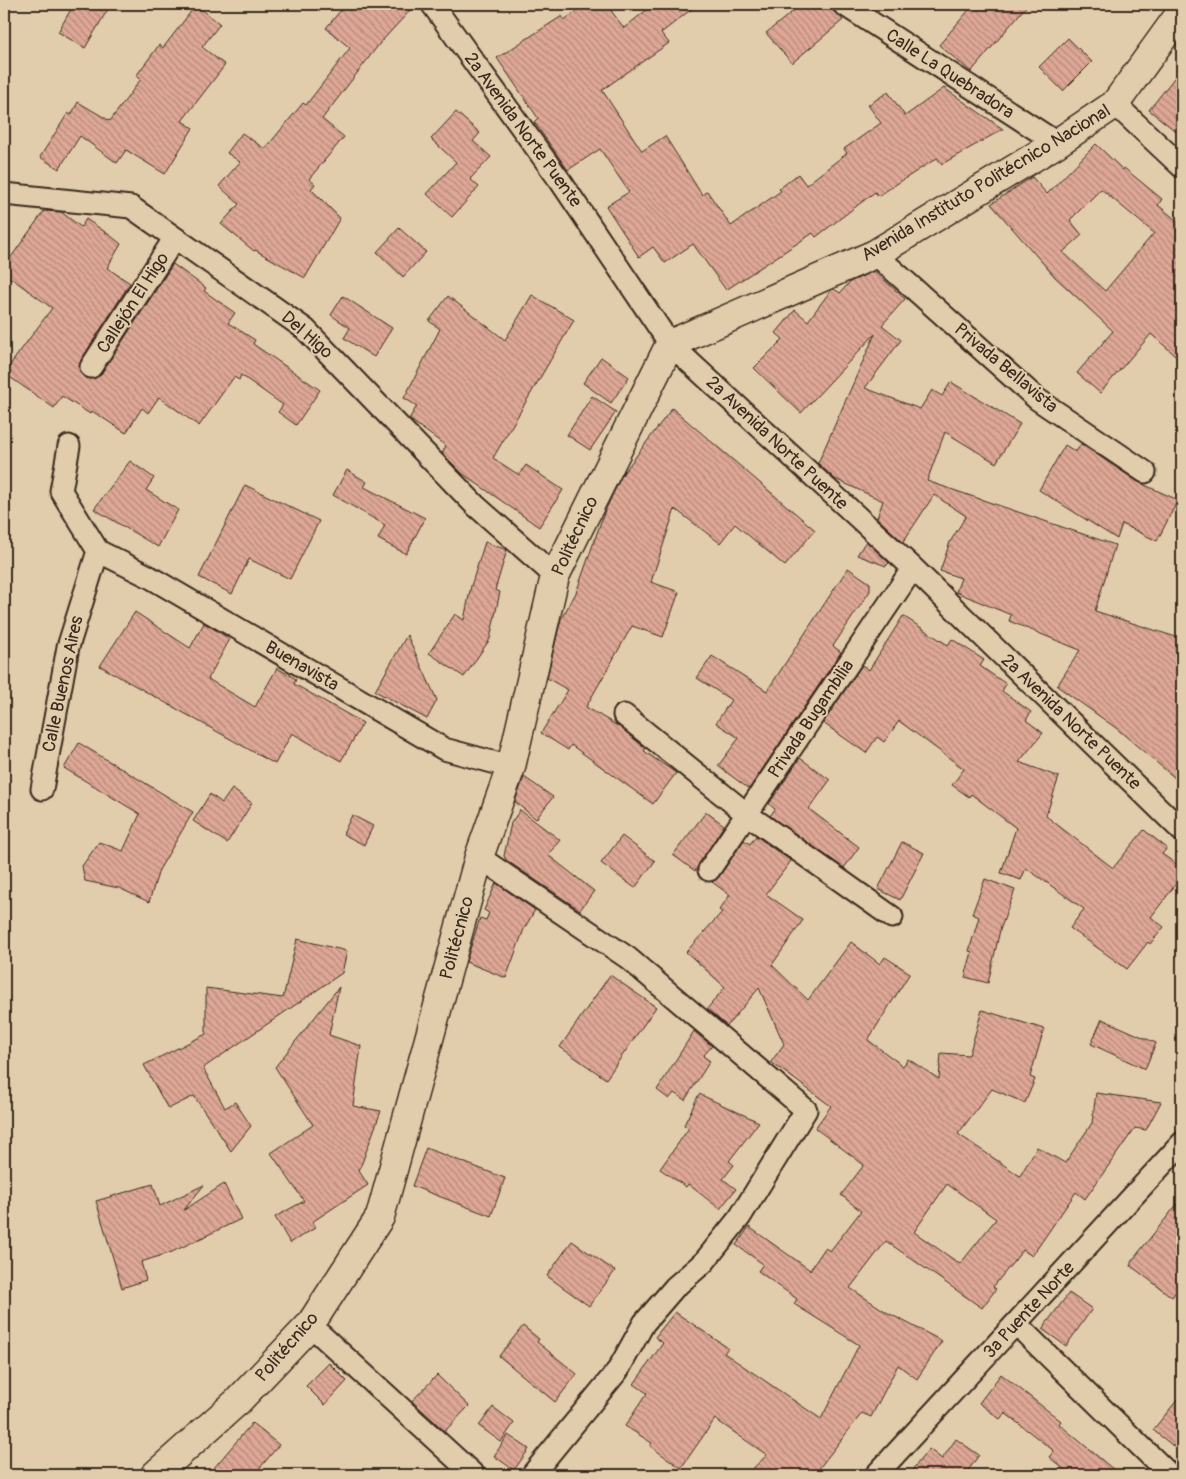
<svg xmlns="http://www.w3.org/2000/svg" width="1186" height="1479" font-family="Pangolin,sans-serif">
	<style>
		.building { fill: url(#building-back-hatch); stroke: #3b2a1e; fill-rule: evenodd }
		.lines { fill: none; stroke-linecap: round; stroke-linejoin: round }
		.minor-casing { stroke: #3b2a1e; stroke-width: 25 }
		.tertiary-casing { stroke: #3b2a1e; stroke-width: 31 }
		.minor { stroke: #e1cdac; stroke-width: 21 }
		.tertiary { stroke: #e1cdac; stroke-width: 28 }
		.labels { text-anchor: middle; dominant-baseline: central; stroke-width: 4; stroke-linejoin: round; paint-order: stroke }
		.street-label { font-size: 18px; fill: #3b2a1e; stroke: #e1cdac }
	</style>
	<defs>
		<pattern id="building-back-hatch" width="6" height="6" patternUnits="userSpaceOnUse" patternTransform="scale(1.25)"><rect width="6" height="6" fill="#dea796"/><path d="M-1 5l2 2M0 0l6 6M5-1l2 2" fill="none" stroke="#b5887a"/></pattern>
	</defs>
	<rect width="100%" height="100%" fill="#e1cdac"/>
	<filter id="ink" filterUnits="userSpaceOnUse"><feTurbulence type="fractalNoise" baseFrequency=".02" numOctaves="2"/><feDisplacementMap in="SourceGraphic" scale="10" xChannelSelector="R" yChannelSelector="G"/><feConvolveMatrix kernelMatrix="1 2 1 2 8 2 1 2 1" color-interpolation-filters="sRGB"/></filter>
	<g filter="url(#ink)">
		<path class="building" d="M 74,4 L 111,4 L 85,48 L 58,32 Z
			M 346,4 L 416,4 L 380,43 L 322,119 L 344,137 L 309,179 L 315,184 L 311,189 L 340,218 L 305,278 L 255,250 L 254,251 L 221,224 L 239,204 L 219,186 L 240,162 L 227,153 L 242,133 L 265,149 L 303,103 L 306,105 L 350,48 L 326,28 Z
			M 587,4 L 606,4 L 624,28 L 654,4 L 698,4 L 661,33 L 669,43 L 602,90 L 642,151 L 665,136 L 702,195 L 707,191 L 731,226 L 781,191 L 779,189 L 798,174 L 806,185 L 847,153 L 844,149 L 881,123 L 868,105 L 888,92 L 905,116 L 944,88 L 1003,129 L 942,164 L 937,158 L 878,196 L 875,192 L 816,237 L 813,233 L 726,290 L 693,244 L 665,263 L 653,247 L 639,257 L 606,206 L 629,192 L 600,149 L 568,170 L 534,122 L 538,118 L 497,58 L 562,16 L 564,20 Z
			M 802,4 L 830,4 L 832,10 L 843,20 L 792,63 L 766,33 Z
			M 974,4 L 1028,4 L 971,72 L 939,45 Z
			M 196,5 L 220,24 L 202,47 L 225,65 L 182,121 L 193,128 L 165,174 L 126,150 L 117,163 L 80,136 L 59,169 L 40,157 L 68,113 L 71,115 L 78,102 L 110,121 L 141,79 L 136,76 L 159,45 L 163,48 Z
			M 1068,38 L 1092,62 L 1063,91 L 1039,67 Z
			M 1182,68 L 1182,136 L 1149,110 Z
			M 456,112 L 480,133 L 473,141 L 491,157 L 470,179 L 479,187 L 452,217 L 427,194 L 456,162 L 431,139 Z
			M 1096,144 L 1123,170 L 1124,168 L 1162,199 L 1158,205 L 1182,225 L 1182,361 L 1151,334 L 1100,393 L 1077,373 L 1113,331 L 1055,277 L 991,204 L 1032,177 L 1047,194 ZM 1101,189 L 1154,233 L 1105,291 L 1063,252 L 1082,235 L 1070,220 Z
			M 44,211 L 61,212 L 81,227 L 86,219 L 111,236 L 121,244 L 107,268 L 130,283 L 81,360 L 79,367 L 84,377 L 91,379 L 101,374 L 173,264 L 206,288 L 204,291 L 235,313 L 228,323 L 255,340 L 253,344 L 320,390 L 296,425 L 278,412 L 283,405 L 241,375 L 239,380 L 234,377 L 199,426 L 159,397 L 148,413 L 142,408 L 126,433 L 92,411 L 90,414 L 62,396 L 54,408 L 4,373 L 52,308 L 4,273 L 4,267 Z
			M 399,228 L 426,252 L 403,277 L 377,252 Z
			M 874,271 L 905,299 L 882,325 L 901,340 L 865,388 L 920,409 L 932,390 L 942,396 L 951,382 L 1020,424 L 996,463 L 945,432 L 927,481 L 1115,545 L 1095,611 L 1182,639 L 1182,784 L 1116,728 L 1057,686 L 1080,650 L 1009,621 L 1011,615 L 956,592 L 961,578 L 940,571 L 950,542 L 966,516 L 934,495 L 903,542 L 877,518 L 883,501 L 835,479 L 818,463 L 875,334 L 801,413 L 754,368 L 783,339 L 776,333 L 795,310 L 808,321 L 831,290 L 834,289 L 840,293 L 850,282 Z
			M 532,295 L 574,320 L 493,458 L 519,475 L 526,465 L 563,490 L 539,527 L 463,474 L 442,453 L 446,446 L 409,419 L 417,406 L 404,398 L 440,329 L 429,321 L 448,296 L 505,340 Z
			M 343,296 L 392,328 L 374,357 L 344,338 L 350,328 L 331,315 Z
			M 601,357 L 629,377 L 611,403 L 583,383 Z
			M 592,396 L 616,412 L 590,450 L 567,435 Z
			M 672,408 L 815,530 L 785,566 L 735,524 L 720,543 L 675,509 L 651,582 L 679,592 L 663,637 L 632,626 L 586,707 L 621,728 L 646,748 L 644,751 L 676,773 L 653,804 L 571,745 L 568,750 L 541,733 L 568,690 L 547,678 L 561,619 L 576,593 L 604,513 L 622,475 Z
			M 1081,444 L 1138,482 L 1178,500 L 1157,541 L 1122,524 L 1117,539 L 1039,490 L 1065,445 L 1076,452 Z
			M 130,461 L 154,478 L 146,490 L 178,510 L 158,547 L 94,509 Z
			M 347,470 L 367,482 L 364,487 L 425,518 L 406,554 L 378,539 L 385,525 L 333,495 Z
			M 245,485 L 319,521 L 290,579 L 249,559 L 232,594 L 199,577 Z
			M 866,541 L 889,563 L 886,566 L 857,555 Z
			M 485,542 L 507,550 L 495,590 L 500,592 L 490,639 L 464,677 L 429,653 L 455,614 L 464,620 L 471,586 Z
			M 848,568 L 870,583 L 870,591 L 833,646 L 841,652 L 749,789 L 718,766 L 739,738 L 716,723 L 731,700 L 697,678 L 712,656 L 767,691 Z
			M 135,612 L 190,648 L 204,623 L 230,639 L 208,679 L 255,707 L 277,668 L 296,679 L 294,684 L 363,723 L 341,761 L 292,733 L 275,764 L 100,666 Z
			M 903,616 L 948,645 L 952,639 L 984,660 L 980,666 L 1006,684 L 1002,691 L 1031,712 L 1026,720 L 1043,733 L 1019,762 L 1059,777 L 1046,816 L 1113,868 L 1144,830 L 1167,848 L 1162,854 L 1182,868 L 1182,876 L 1151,917 L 1164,927 L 1150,944 L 1148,942 L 1127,969 L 1070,928 L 1084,909 L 1026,868 L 1021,880 L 1001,873 L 1016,828 L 971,794 L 969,797 L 952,785 L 964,769 L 899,721 L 884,742 L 877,737 L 866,753 L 823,723 L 862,665 L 869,670 Z
			M 407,635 L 437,700 L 427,719 L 375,691 Z
			M 79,743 L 193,812 L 159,870 L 149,902 L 119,888 L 85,881 L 82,866 L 99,842 L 123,851 L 140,814 L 64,768 Z
			M 800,758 L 830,780 L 809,809 L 859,847 L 844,868 L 770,816 L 775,809 L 769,804 Z
			M 524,777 L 553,797 L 536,819 L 515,802 Z
			M 232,789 L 252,803 L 227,843 L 193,821 L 210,794 L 222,803 Z
			M 520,810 L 560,840 L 548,855 L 594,891 L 580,910 L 506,860 L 504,856 L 511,823 Z
			M 706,812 L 724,825 L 695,871 L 673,855 Z
			M 352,815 L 373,826 L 364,845 L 343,834 Z
			M 622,836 L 655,861 L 635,888 L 601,863 Z
			M 756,836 L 791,861 L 766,894 L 803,920 L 772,965 L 808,1000 L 851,942 L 880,964 L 885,957 L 910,973 L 868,1040 L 903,1066 L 908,1059 L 939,1079 L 941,1053 L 969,1055 L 982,1010 L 1044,1029 L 1030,1077 L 1035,1079 L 1025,1103 L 992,1089 L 958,1134 L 1020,1176 L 1037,1147 L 1065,1163 L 1092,1123 L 1096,1093 L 1161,1102 L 1146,1130 L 1135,1128 L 1085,1199 L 1076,1192 L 1032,1256 L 1023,1250 L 993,1287 L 996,1289 L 982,1308 L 886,1241 L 850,1288 L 888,1313 L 942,1341 L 917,1379 L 898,1365 L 871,1417 L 862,1413 L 814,1475 L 746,1475 L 767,1455 L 715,1419 L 681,1468 L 650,1446 L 652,1443 L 625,1426 L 647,1393 L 634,1384 L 663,1343 L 655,1337 L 675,1312 L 728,1348 L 724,1353 L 821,1419 L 859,1345 L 794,1304 L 797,1299 L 758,1271 L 763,1264 L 736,1245 L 749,1227 L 810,1270 L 825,1248 L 830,1251 L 861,1211 L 841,1195 L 864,1165 L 815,1128 L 831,1106 L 771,1062 L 784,1044 L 759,988 L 727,1026 L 707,1009 L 725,987 L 686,952 L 722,912 L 719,910 L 730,895 L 712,882 L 719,877 L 744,840 L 750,844 ZM 947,1184 L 996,1219 L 960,1264 L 914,1232 Z
			M 902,842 L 924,853 L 900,900 L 878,889 Z
			M 985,879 L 1015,890 L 1000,930 L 988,983 L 965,977 L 972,952 L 969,951 L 979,917 L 972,914 Z
			M 496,883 L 535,910 L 524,929 L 506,978 L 466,962 L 480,918 L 486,920 L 489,913 L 484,910 Z
			M 297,939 L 347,951 L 342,973 L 203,1068 L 225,1108 L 235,1102 L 251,1126 L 231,1151 L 194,1096 L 168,1109 L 144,1065 L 206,1034 L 206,988 L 283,998 Z
			M 610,975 L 656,1007 L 606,1079 L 560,1047 Z
			M 339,987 L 329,1035 L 361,1046 L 353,1106 L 381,1111 L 359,1171 L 368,1185 L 312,1222 L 315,1228 L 290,1243 L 275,1217 L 304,1201 L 271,1153 L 313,1125 L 275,1067 Z
			M 1102,1019 L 1156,1043 L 1145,1069 L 1091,1044 Z
			M 694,1031 L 712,1046 L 703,1056 L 710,1061 L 685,1100 L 674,1093 L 669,1099 L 657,1090 Z
			M 699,1094 L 759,1122 L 729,1161 L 734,1165 L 723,1179 L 736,1189 L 720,1209 L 688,1184 L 686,1187 L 660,1169 L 689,1128 L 684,1125 Z
			M 426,1148 L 505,1178 L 491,1216 L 412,1186 Z
			M 153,1184 L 160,1206 L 204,1185 L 184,1210 L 224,1184 L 241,1219 L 172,1252 L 141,1262 L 146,1280 L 122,1288 L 96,1201 Z
			M 1182,1198 L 1182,1284 L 1172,1297 L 1131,1266 L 1131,1262 Z
			M 572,1241 L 615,1271 L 589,1306 L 547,1276 Z
			M 1069,1293 L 1092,1309 L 1066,1346 L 1042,1329 Z
			M 523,1326 L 539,1339 L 537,1342 L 577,1374 L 555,1402 L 499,1356 Z
			M 329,1363 L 347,1381 L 325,1405 L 306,1386 Z
			M 1001,1374 L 1061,1421 L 1059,1424 L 1120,1475 L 1071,1475 L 1049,1457 L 1054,1451 L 1005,1413 L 1000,1419 L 979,1403 Z
			M 437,1375 L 469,1406 L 445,1431 L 412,1401 Z
			M 1182,1394 L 1182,1453 L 1153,1430 Z
			M 493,1407 L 514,1423 L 501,1442 L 479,1426 Z
			M 252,1423 L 279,1445 L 254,1475 L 208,1475 Z
			M 508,1435 L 529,1449 L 514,1470 L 494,1456 Z
			M 956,1439 L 979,1455 L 965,1475 L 908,1475 L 929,1449 L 942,1459 Z"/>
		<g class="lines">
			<g class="minor-casing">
				<path id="minor" d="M 432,4 L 561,182 L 670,344 L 913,568 L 1182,831
					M 843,4 L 1057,143
					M 1115,104 L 1182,167
					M 4,194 L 131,207 L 305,329 L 475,505 L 555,576
					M 875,254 L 1037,399 L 1145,472
					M 91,367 L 174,239
					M 69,446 L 61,491 L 98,551
					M 98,551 L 148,576 L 444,749 L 511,767
					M 624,715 L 748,815 L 892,917
					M 42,789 L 68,647 L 98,551
					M 479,857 L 628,958 L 806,1110 L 740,1217 L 704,1262 L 675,1287 L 644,1323 L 618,1370 L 532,1475
					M 709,870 L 913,568
					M 1016,1324 L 1170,1475
					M 310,1325 L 474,1475
					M 876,1475 L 1182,1143"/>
			</g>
			<g class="tertiary-casing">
				<path id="tertiary" d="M 155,1475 L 238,1401 L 310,1325 L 380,1217 L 479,857 L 511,767 L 555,576 L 670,344 L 875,254 L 1057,143 L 1115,104 L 1182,11"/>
			</g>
			<use href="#minor" class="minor"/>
			<use href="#tertiary" class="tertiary"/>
		</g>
	</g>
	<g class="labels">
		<g class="street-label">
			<text transform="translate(950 74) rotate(33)">Calle La Quebradora</text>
			<text transform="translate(523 130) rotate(54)">2a Avenida Norte Puente</text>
			<text transform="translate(986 183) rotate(-31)">Avenida Instituto Politécnico Nacional</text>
			<text transform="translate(133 303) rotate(-57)">Callejón El Higo</text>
			<text transform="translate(307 335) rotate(41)">Del Higo</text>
			<text transform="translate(1006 368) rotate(40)">Privada Bellavista</text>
			<text transform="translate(777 443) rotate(43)">2a Avenida Norte Puente</text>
			<text transform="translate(575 536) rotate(-65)">Politécnico</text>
			<text transform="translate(302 666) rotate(30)">Buenavista</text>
			<text transform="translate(63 684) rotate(-78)">Calle Buenos Aires</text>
			<text transform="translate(811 719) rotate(-56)">Privada Bugambilia</text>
			<text transform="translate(1071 722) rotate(44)">2a Avenida Norte Puente</text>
			<text transform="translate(457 938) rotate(-75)">Politécnico</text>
			<text transform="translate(1029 1310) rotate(-47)">3a Puente Norte</text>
			<text transform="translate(287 1347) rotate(-49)">Politécnico</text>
		</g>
	</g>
	<rect width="1186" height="1479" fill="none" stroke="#e1cdac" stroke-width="20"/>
	<rect x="10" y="10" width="1166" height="1459" fill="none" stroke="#3b2a1e" stroke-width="2" filter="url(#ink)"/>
</svg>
